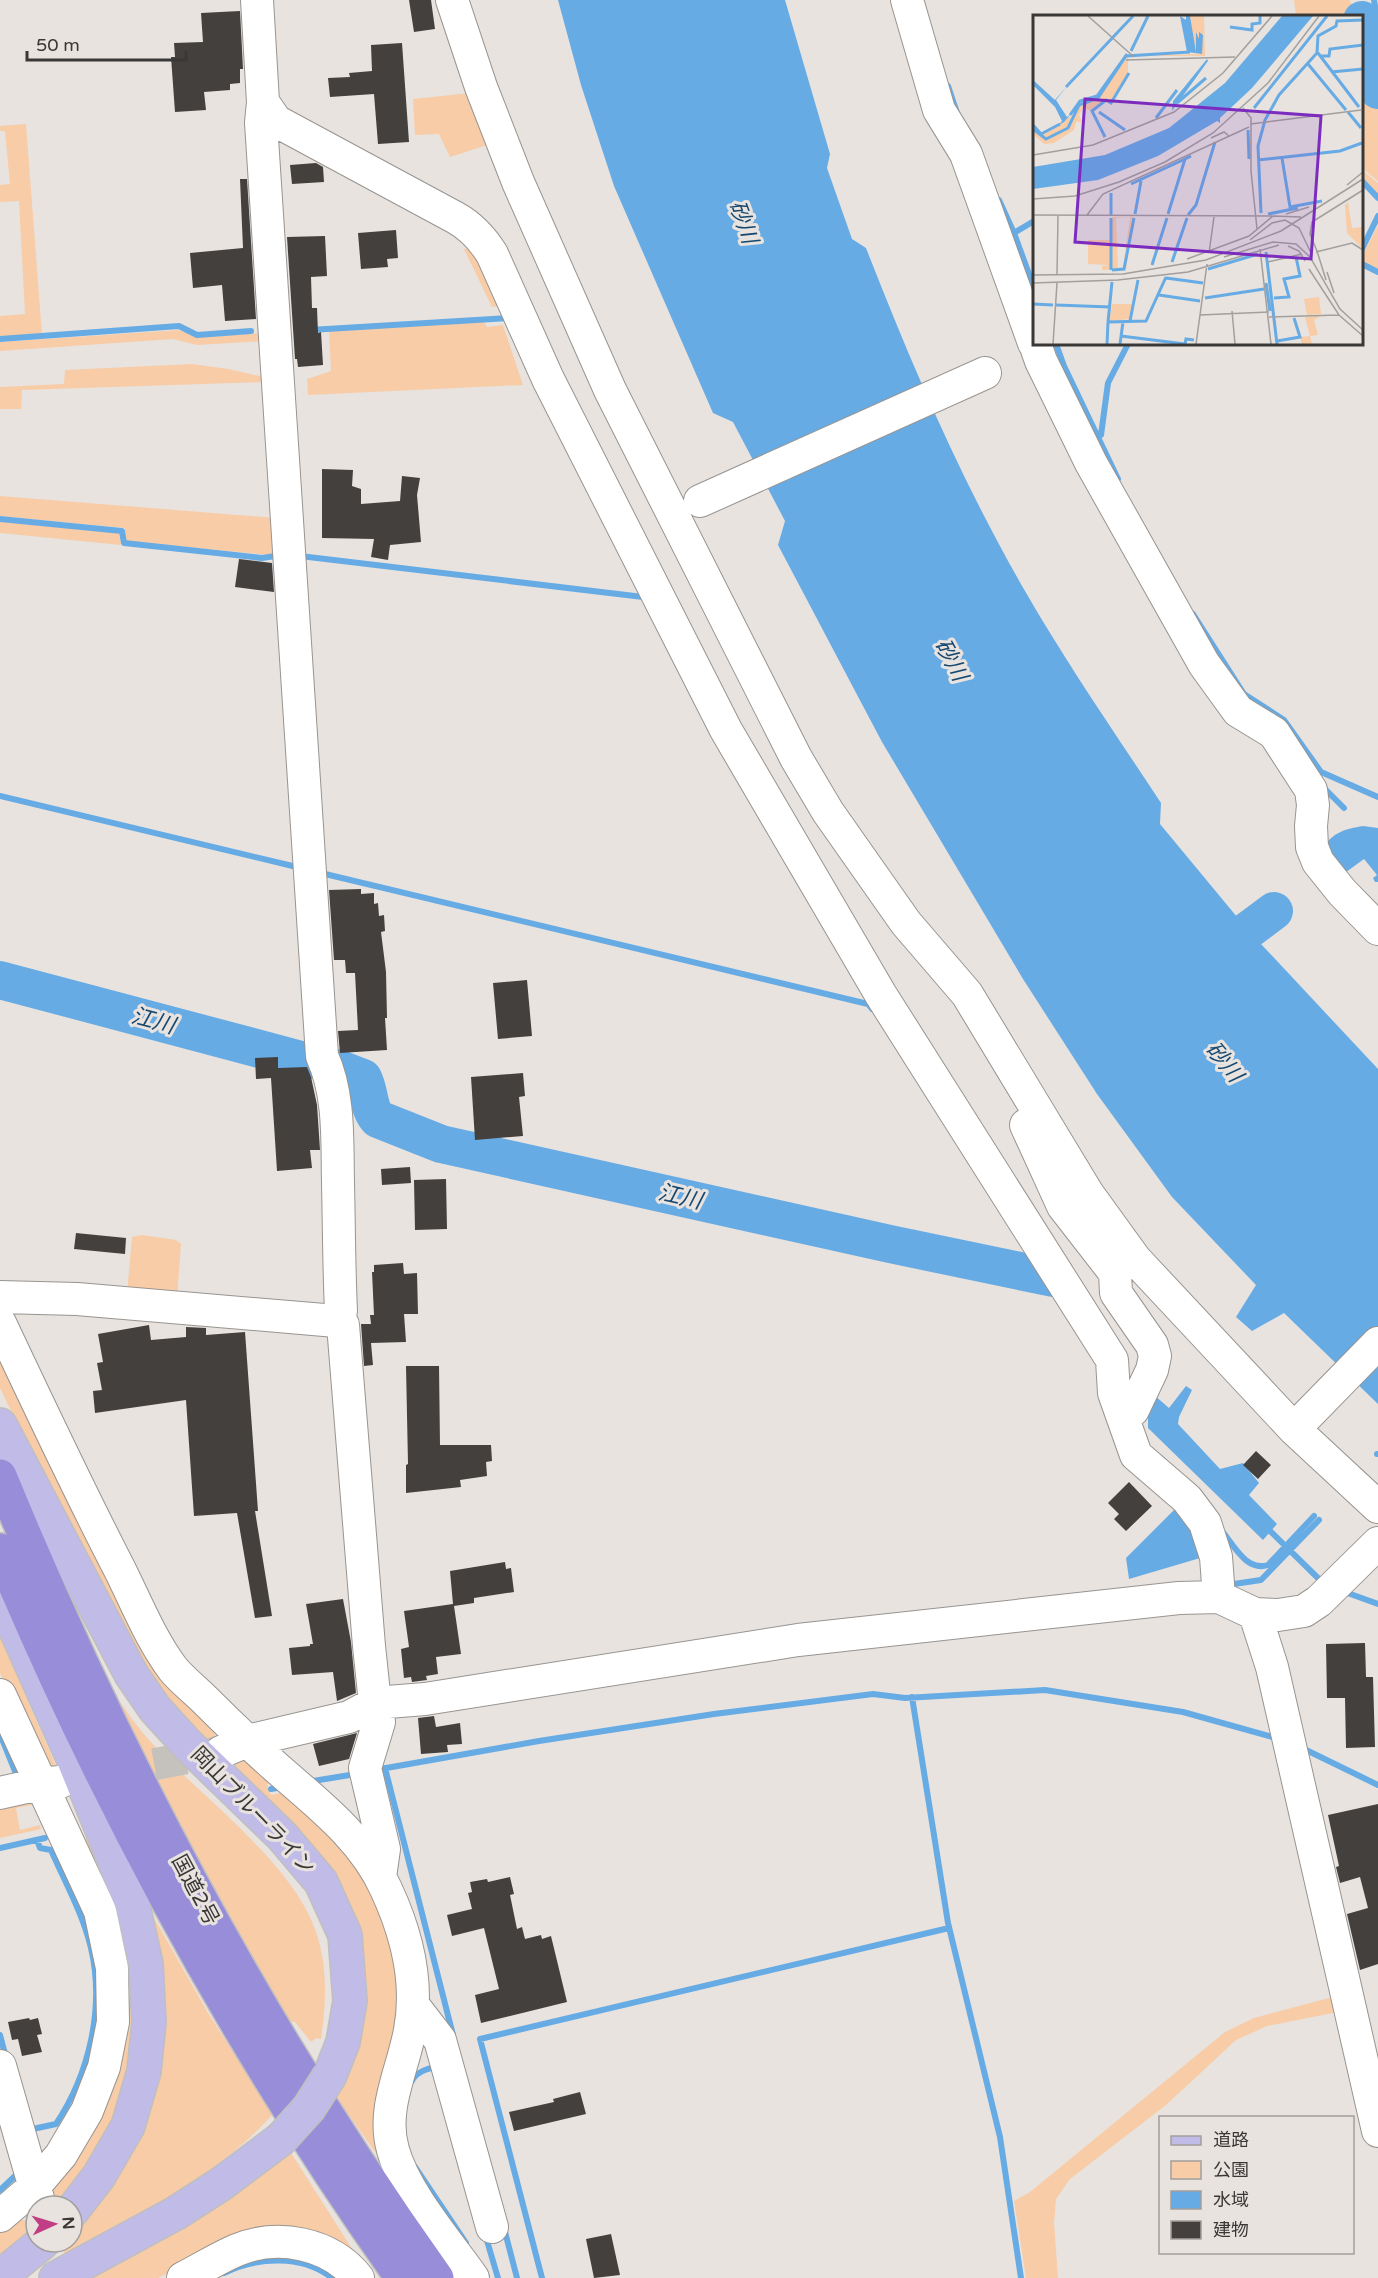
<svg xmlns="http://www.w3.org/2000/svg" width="1378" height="2278" font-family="'Varela Round','Noto Sans JP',sans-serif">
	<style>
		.green { fill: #f8cca6 }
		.water { fill: #67abe5 }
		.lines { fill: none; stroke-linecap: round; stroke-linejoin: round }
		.stream { stroke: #67abe5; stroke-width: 6 }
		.river { stroke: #67abe5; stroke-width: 38 }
		.building { fill: #43403d }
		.minor-tunnel { stroke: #c5c1bd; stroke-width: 32; stroke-dasharray: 32 16; stroke-linecap: butt }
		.minor-casing { stroke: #989490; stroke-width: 34 }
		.major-casing { stroke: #c0bfbf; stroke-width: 36 }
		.highway-casing { stroke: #c0bfbf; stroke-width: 36 }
		.minor { stroke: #fff; stroke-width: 32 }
		.major { stroke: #c1bbe8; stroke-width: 33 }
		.highway { stroke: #978dd9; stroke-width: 33 }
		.major-bridge-casing { stroke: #c0bfbf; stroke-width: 36; stroke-linecap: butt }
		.major-bridge { stroke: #c1bbe8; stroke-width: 33 }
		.labels { text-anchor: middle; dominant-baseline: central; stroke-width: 6; stroke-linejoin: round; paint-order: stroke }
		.street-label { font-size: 21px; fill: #3a3837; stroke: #e8e3df }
		.water-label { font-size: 22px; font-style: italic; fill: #174970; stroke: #e8e3df }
		.inset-river { fill: none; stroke: #67abe5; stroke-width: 3 }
		.inset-road { fill: none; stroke: #a29f9c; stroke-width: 1.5 }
		.view { fill: #7b2cbf; fill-opacity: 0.15; stroke: #7b2cbf; stroke-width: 3 }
		.inset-edge { fill: none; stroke: #3a3837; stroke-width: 3 }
	</style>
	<rect width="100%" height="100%" fill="#e8e3df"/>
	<path class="green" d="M 1294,0 L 1350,0 L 1355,16 L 1296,16 Z
		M 1362,43 L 1378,110 L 1378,181 L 1362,168 Z
		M 470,93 L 490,144 L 450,157 L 439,134 L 415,135 L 413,99 Z
		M 26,124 L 42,335 L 0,337 L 0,316 L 25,314 L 19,201 L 0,202 L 0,185 L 10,184 L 5,131 L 0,131 L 0,126 Z
		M 1362,170 L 1378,183 L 1378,194 L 1362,177 Z
		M 1378,225 L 1378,269 L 1362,261 L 1362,257 Z
		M 481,247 L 509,304 L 492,307 L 464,249 Z
		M 483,320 L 487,327 L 503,325 L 523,385 L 308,395 L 307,379 L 331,371 L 329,329 Z
		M 179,330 L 197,337 L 261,333 L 268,339 L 282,552 L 268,555 L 126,541 L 125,528 L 0,516 L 0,496 L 276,518 L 267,382 L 22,390 L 21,409 L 0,409 L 0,387 L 64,384 L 65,370 L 192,364 L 228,369 L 269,378 L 266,341 L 197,345 L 173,339 L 0,351 L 0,342 Z
		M 0,521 L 120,533 L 121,545 L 0,533 Z
		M 142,1235 L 176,1240 L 181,1244 L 177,1299 L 127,1294 L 132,1237 Z
		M 0,1349 L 216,1728 L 212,1748 L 154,1684 L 24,1438 L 0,1388 Z
		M 0,1637 L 56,1766 L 63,1774 L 47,1772 L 0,1673 Z
		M 113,1693 C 125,1708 136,1726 149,1740 C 199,1796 295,1863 317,1935 C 328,1970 326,2004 321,2039 L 316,2038 L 311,2042 L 295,2022 L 286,2021 L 188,1848 Z
		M 250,1758 L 277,1781 L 267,1784 L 271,1795 L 289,1791 L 365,1866 L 402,1964 L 390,2173 L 334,2094 L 362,1957 L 227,1769 Z
		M 34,1799 L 37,1804 L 16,1808 L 20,1830 L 40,1825 L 41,1829 L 0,1838 L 0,1804 Z
		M 90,1838 L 127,1934 L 136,2017 L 131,2070 L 103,2147 L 60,2206 L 51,2206 L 49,2181 L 117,2050 L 79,1840 Z
		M 120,1846 L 153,1916 L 208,2013 L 273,2114 C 218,2176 137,2215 65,2255 L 61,2242 L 72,2242 L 72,2226 L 143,2109 Z
		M 1340,1995 L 1343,2011 L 1267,2026 L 1236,2040 L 1166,2105 L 1070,2179 L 1056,2199 L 1054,2223 L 1058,2278 L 1026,2278 L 1014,2201 L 1030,2192 L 1225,2032 L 1254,2018 Z
		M 288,2148 L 361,2263 L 236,2241 L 158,2278 L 77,2278 Z
		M 20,2220 L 33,2221 L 36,2225 L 36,2233 L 0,2265 L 0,2231 Z"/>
	<path class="water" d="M 558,0 L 785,0 L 830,154 L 827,168 L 852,239 L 866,248 C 912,366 962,482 1025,591 C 1067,664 1115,733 1161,803 L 1160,824 L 1247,929 L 1378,1069 L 1378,1404 L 1284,1313 L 1252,1331 L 1236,1317 L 1256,1285 L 1172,1197 L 1097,1094 L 1023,979 L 882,742 L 778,545 L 785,521 L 733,422 L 713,413 L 614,186 L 581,85 Z
		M 1363,826 L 1378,828 L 1378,882 L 1375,882 L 1373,878 L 1377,875 L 1364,859 L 1342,875 L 1323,848 C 1333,832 1345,829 1363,826 Z
		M 1186,1386 L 1192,1390 L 1179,1417 L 1178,1424 L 1220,1469 L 1243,1463 L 1259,1483 L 1249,1495 L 1277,1524 L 1263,1540 L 1148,1428 L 1148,1404 L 1154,1395 L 1169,1408 Z
		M 1179,1505 L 1207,1556 L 1129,1579 L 1126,1558 Z"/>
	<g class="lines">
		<path class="stream" d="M 1374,0 L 1378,23
			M 948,86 L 957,113
			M 1362,181 L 1378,198
			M 999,200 L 1014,233
			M 1034,221 L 1014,233 L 1034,288
			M 1362,249 L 1378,216
			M 1362,264 L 1378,272
			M 310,330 L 509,318
			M 0,339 L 179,326 L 197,335 L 251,331
			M 1056,344 L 1064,366 L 1118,479
			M 1097,437 L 1101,435 L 1108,383 L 1128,344
			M 0,519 L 122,531 L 124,543 L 262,558 L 282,555
			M 300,556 L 643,597
			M 1193,614 L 1244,694 L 1284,720 L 1321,772 L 1378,797
			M 1321,785 L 1344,808
			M 0,796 L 301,868
			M 321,873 L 868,1004 L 872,1009
			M 1377,1454 L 1378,1454
			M 1265,1526 L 1324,1584
			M 1221,1530 C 1234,1545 1246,1572 1268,1565 L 1314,1516
			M 1227,1585 L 1261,1580 L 1319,1520
			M 1342,1591 L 1378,1604
			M 912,1697 L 948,1923 L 1000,2137 L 1021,2278
			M 0,1734 L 17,1776
			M 1300,1747 L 1378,1785
			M 385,1768 L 453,2035
			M 375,1770 L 539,1741 L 714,1714 L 873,1694 L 905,1698 L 1045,1690 L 1183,1712 L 1280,1739
			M 313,1781 L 356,1774
			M 271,1789 L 283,1787
			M 0,1848 L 45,1838
			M 0,2035 L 6,2058
			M 412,2081 C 416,2071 429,2069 438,2066
			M 28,2130 L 56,2124 C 89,2074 105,2008 91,1948 C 83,1914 65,1882 51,1850 L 40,1848 L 37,1840
			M 415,2167 L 466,2243
			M 0,2190 L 15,2176
			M 504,2228 L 517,2278
			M 485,2234 L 498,2278
			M 224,2273 C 257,2257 302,2254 332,2278
			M 542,2278 L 480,2039 L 949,1928"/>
		<path class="river" d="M 1362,20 L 1378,90
			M 1208,960 L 1274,911
			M 0,980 L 305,1061
			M 337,1068 L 363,1078 C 370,1091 368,1109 378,1119 L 441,1144 L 890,1244 L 1053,1278 L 1056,1276"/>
	</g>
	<path class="building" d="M 409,0 L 431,0 L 435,29 L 414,32 Z
		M 240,11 L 243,69 L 240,69 L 240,83 L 230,84 L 230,90 L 204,92 L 206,110 L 175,112 L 171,57 L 175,57 L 174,43 L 203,42 L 201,13 Z
		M 402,43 L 409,142 L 378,144 L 374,94 L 330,97 L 328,78 L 350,77 L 349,73 L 372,71 L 371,45 Z
		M 316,163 L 323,167 L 324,182 L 292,184 L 290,165 Z
		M 240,179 L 247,179 L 256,319 L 225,321 L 222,285 L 193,288 L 190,253 L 243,248 Z
		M 396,230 L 398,258 L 387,259 L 388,267 L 361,269 L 358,233 Z
		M 325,236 L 327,276 L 311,277 L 312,308 L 317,308 L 318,333 L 321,332 L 323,365 L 298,367 L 297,359 L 295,359 L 287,237 Z
		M 322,469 L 353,470 L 352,486 L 361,489 L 361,504 L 400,501 L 402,476 L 420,478 L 417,495 L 421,542 L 390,545 L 388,560 L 371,557 L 374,539 L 322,538 Z
		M 239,559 L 272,563 L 274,592 L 235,587 Z
		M 361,889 L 361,894 L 374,893 L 374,904 L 378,903 L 379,916 L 384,915 L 385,931 L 381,932 L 386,972 L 387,1018 L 385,1018 L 387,1050 L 340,1053 L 338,1031 L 358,1030 L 355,973 L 346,973 L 345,960 L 334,960 L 329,890 Z
		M 527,980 L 532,1036 L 498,1039 L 493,983 Z
		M 278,1057 L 278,1068 L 307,1067 L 311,1077 L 317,1105 L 320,1150 L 310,1150 L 312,1168 L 277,1171 L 271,1078 L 256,1079 L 255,1058 Z
		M 523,1073 L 525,1096 L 519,1097 L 523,1136 L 475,1140 L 471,1077 Z
		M 410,1167 L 411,1183 L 382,1185 L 381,1169 Z
		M 446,1179 L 447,1229 L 415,1230 L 414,1180 Z
		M 76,1233 L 126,1238 L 125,1254 L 74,1249 Z
		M 403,1263 L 404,1274 L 417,1273 L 418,1314 L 404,1314 L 406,1342 L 371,1343 L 373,1365 L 364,1366 L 361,1324 L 371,1324 L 370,1315 L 374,1315 L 372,1272 L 374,1272 L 374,1265 Z
		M 149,1325 L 151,1340 L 186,1337 L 186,1327 L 206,1328 L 206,1335 L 245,1332 L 258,1511 L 255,1511 L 272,1616 L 255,1618 L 237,1513 L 194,1516 L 186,1400 L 95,1413 L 93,1391 L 102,1390 L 97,1363 L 103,1362 L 98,1334 Z
		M 406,1366 L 439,1366 L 440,1445 L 491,1445 L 492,1461 L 486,1462 L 487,1476 L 460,1480 L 461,1487 L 406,1493 L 406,1465 L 408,1464 Z
		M 1256,1451 L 1271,1465 L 1258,1479 L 1243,1465 Z
		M 1129,1482 L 1152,1506 L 1126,1531 L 1114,1519 L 1119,1514 L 1108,1503 Z
		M 505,1562 L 506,1569 L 511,1568 L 514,1592 L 474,1598 L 474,1603 L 454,1606 L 461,1654 L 436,1657 L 438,1674 L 426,1676 L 427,1680 L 412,1682 L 411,1677 L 404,1678 L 401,1649 L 409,1647 L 404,1611 L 453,1604 L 450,1571 Z
		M 343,1599 L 351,1642 L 356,1693 L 337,1701 L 333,1672 L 292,1675 L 289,1648 L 310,1646 L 310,1644 L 313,1644 L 306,1604 Z
		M 1365,1643 L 1366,1677 L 1373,1677 L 1375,1747 L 1346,1748 L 1345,1698 L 1327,1698 L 1326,1644 Z
		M 434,1716 L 436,1727 L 460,1723 L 462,1744 L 447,1745 L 448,1752 L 421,1754 L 418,1718 Z
		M 357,1733 L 349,1759 L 319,1766 L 313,1744 Z
		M 1378,1804 L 1378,1964 L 1360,1970 L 1347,1914 L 1368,1908 L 1360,1877 L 1340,1883 L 1336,1867 L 1339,1866 L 1328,1815 Z
		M 510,1877 L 514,1894 L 510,1895 L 517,1929 L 522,1927 L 525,1939 L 541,1935 L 542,1939 L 551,1936 L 567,2002 L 481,2023 L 475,1995 L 499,1989 L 484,1928 L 452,1936 L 447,1915 L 472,1909 L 468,1893 L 472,1892 L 470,1882 L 487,1879 L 488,1882 Z
		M 29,2018 L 30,2020 L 38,2018 L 42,2034 L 37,2035 L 42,2052 L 22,2056 L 18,2039 L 12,2040 L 8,2022 Z
		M 580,2092 L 586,2114 L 514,2131 L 509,2112 L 554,2102 L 553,2099 Z
		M 611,2234 L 620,2275 L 594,2278 L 586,2239 Z"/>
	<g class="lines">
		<path class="minor-tunnel" d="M 107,1773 L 220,1752"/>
		<g class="minor-casing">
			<path id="minor" d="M 257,0 L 263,102 L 261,123 L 322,1056 C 340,1095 337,1141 338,1183 C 339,1226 339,1269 341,1311 L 336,1321
				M 452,0 L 481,87 L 518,182 L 610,390 L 796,758 L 828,812 L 906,923 L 967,994 L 1088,1194 L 1135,1259 L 1294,1429 L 1378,1507
				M 907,0 L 939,110 L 966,154 L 1034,343
				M 263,102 L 276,121 L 456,218 C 472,227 482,238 492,254 L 548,379 L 726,730 L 881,995 L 1112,1360 L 1114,1393 L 1136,1455 L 1187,1499 L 1205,1523 L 1216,1557 L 1219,1597
				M 1035,344 L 1041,361 L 1091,463 L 1204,664 L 1238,711 L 1274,733 L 1311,790 L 1313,805 L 1311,826 L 1312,847 L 1318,862 L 1342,892 L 1378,929
				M 700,501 L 985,373
				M 1026,1125 L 1063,1206 L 1115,1273 L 1116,1293 L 1152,1345 L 1155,1356 L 1152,1370 L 1133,1410 L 1123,1414
				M 0,1297 L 77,1299 L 336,1321 L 343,1325 L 369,1646 L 375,1703 L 379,1722 L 365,1768 L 384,1849 L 380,1877
				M 0,1323 C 39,1406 78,1489 120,1570 C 136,1602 151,1640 173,1669 C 182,1680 195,1690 205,1700 C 229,1724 253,1747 278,1769 C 318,1804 364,1839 386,1889 C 406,1932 419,1982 410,2030 C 403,2070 381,2109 393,2150 C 405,2193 447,2241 473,2278
				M 1294,1429 L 1378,1343
				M 1255,1614 L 1272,1667 L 1378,2131
				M 0,1695 L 100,1911 L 112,1968 L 113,2022 L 104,2067 L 87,2111 L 61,2155 L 34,2187 L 0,2216
				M 221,1752 L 247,1741 L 349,1717 L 375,1703 L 425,1699 L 798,1640 L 1179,1598 L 1219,1597 L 1255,1614 L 1278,1615 L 1304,1611 L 1319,1601 L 1378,1543
				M 0,1793 L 40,1784 L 60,1782
				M 413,2005 L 440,2040 L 492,2227
				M 0,2066 L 39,2202
				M 183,2278 C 201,2269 218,2258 237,2250 C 278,2233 330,2243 358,2278"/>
		</g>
		<g class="major-casing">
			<path id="major" d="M 0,1425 L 131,1674 L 155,1709 L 187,1744 L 282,1836 L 321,1882 L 345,1935 L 350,2001 L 343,2042 L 330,2075
				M 0,1594 L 73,1758 L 133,1906 L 146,1964 L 149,2022 L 144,2071 L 128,2126 L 99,2176 L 72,2211
				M 0,2277 L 43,2242
				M 56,2278 L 176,2213 L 221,2184 L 281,2139"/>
		</g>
		<g class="highway-casing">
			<path id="highway" d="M 0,1476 C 116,1759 259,2029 437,2278
				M 0,1550 C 107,1805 242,2053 402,2278"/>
		</g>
		<use href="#minor" class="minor"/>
		<use href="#major" class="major"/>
		<use href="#highway" class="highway"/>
		<g class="major-bridge-casing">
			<path id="major-bridge" d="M 281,2139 L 309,2108 L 330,2075"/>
		</g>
		<use href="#major-bridge" class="major-bridge"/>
	</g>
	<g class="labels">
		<g class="street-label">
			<text transform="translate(253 1811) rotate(46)">岡山ブルーライン</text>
			<text transform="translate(195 1890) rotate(62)">国道2号</text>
		</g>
		<g class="water-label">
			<text transform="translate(743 222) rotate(70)">砂川</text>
			<text transform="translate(951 660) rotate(62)">砂川</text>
			<text transform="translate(153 1021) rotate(15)">江川</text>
			<text transform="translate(1224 1062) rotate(51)">砂川</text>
			<text transform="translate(680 1197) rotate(13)">江川</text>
		</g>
	</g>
	<g transform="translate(1033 15)">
		<rect width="330" height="330" fill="#e8e3df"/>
		<path d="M 157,1 L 171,1 L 172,41 L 99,41 L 169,39 L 166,17 L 166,28 L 163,17 L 165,37 L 161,35 ZM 95,41 L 95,58 L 78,88 L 73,85 L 59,96 L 50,93 L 46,100 L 49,107 L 43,107 L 41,115 L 21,128 L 11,129 L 0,119 L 0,115 L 13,124 L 35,113 L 47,89 L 66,83 ZM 38,101 L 35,112 L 16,123 L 9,122 L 0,113 L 8,119 ZM 315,187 L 319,213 L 330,212 L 330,234 L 314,218 L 312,190 ZM 79,202 L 101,202 L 93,254 L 69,255 L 69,251 L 77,250 L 55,249 L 55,225 L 77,225 ZM 97,202 L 90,253 L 85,253 L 83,203 ZM 286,282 L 288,299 L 274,300 L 271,284 ZM 79,289 L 100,289 L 97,304 L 76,306 ZM 288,301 L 281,305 L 285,320 L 277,321 L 279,329 L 269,329 L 267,322 L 277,321 L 272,302 Z" fill="#f8cca6" fill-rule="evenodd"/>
		<path d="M 147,1 L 153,5 L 153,1 L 157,1 L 163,37 L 163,17 L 166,24 L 166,17 L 170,20 L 169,39 L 154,37 ZM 249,1 L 280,1 L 219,73 L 187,103 L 187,108 L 184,106 L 125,141 L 65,165 L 0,174 L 0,152 L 72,140 L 136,113 L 192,68 ZM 174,44 L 175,46 L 139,96 L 140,86 ZM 0,65 L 22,85 L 34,71 L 23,85 L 34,102 L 38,99 L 31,107 L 26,110 L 29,106 L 22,92 L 0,70 Z" fill="#67abe5"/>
		<path class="inset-river" d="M 197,12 L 219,15 L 219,9 L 227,8 L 227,1M 98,36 L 115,1M 285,38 L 326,92M 288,41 L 296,41 L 297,34 L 330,30M 275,49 L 313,95M 298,57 L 330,54M 33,72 L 100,1M 144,88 L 173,63M 221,93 L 294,1M 66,97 L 92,115M 315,97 L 328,113M 37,100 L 47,86 L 64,81 L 94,39M 123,103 L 144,75M 0,110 L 8,119 L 27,109M 0,114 L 13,124 L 35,113 L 46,90 L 65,83 L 93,41 L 157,37M 215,115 L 216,144M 72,122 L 59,96 L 73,85 L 78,88 L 96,58M 249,143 L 257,192 L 289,186M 225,145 L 307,136 L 329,128M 98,169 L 152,144M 228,198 L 225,131 L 232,105 L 246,80 L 284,38 L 285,21 L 303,11 L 304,6 L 330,5M 102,199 L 108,166M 135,199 L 152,144 L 158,141M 235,199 L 265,193M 78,200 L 78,178M 155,200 L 163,190 L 182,127M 78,203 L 78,255M 233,237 L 244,329M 139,247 L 154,203M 119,250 L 134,203M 175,254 L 225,239M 79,255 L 91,254 L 101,203M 133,263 L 170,268M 233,268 L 237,296M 126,280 L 167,286M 172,283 L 231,274M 241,283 L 256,282 L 251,264 L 267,261 L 263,242M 0,289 L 20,290M 23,290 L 78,292M 97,306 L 105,265M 75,307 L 79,267M 88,321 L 152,329 L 153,324 L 161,325M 244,326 L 267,322 L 261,303M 74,329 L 75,307 L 113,306 L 133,262M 87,329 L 90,307"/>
		<path class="inset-road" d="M 55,1 L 101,42M 93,45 L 202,42M 330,79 L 330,131M 210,93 L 218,103 L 218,156 L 224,214M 218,109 L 328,95M 178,123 L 191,117 L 196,121M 0,140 L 60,130 L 141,97 L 190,58 L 239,1M 314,170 L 330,157M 0,184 L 42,181 L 86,167 L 132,147 L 180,118 L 235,68 L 286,1M 253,199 L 276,192M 0,200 L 239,201M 54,200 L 70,179 L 216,112M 217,225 L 239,208 L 252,205 L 266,213 L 279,240M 255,231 L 266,236 L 272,246M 227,234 L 238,329M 284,236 L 277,219 L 279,207 L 330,175M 284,236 L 293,265M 283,237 L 319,228 L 330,235M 176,238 L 181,202M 191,242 L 240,227 L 263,229 L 277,242 L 307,294 L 330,315M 154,244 L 216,221 L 240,201 L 268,202M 235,247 L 269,239M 276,254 L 306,300 L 330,321M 294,257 L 301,278M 24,259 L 25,200M 0,260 L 90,259 L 173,245 L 248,216 L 330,164M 0,268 L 85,265 L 155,257 L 246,230M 199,296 L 202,329M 167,300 L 236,297M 236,302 L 306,300M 20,329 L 24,268M 163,329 L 174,249"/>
		<path class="view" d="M 52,84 L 288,101 L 278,244 L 42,227 Z"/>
		<rect width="330" height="330" class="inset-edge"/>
	</g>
	<rect x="1159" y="2116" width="195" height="138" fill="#e8e3df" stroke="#a29f9c" stroke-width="1.5"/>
	<rect x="1171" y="2136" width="30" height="9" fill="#c1bbe8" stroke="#a29f9c" stroke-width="1.5"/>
	<text x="1213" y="2146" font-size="18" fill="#3a3837">道路</text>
	<rect x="1171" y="2161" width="30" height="18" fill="#f8cca6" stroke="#a29f9c" stroke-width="1.5"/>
	<text x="1213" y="2176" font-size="18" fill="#3a3837">公園</text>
	<rect x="1171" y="2191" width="30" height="18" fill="#67abe5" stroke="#a29f9c" stroke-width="1.5"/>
	<text x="1213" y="2206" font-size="18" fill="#3a3837">水域</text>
	<rect x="1171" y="2221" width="30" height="18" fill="#43403d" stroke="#a29f9c" stroke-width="1.5"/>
	<text x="1213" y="2236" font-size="18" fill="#3a3837">建物</text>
	<g transform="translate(54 2224) rotate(86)"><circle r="28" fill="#e8e3df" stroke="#a29f9c" stroke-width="1.5"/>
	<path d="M0-4.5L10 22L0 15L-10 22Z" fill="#c23e84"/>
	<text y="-9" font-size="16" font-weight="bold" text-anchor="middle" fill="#3a3837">N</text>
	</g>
	<path d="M27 51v9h159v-9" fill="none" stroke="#3a3837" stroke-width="3"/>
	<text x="36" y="51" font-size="18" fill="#3a3837" stroke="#e8e3df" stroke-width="4.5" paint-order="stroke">50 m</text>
</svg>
